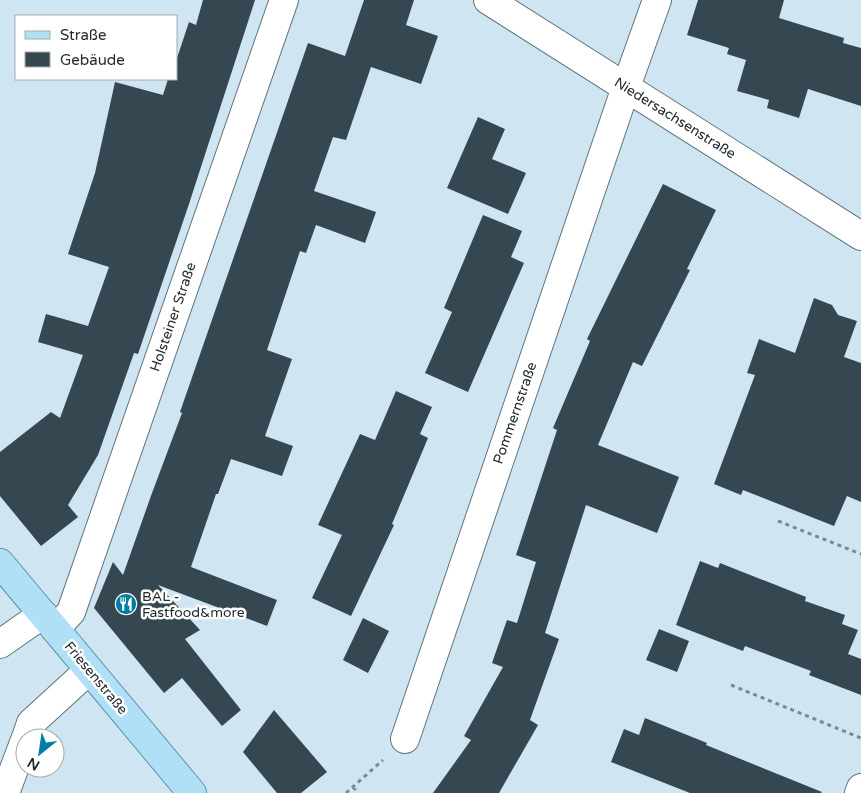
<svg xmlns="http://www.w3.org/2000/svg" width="861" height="793" font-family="'Varela Round',sans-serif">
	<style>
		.building { fill: #354851 }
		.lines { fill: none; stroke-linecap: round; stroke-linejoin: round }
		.minor-casing { stroke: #60747e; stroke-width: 30 }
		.major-casing { stroke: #5b93ad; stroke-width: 30 }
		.path { stroke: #7a8a92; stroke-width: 3; stroke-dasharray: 4 4; stroke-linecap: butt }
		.minor { stroke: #fff; stroke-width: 28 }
		.major { stroke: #afe0f6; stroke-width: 28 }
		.labels { text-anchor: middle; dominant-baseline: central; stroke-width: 5; stroke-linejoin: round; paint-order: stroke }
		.street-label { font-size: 14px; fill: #232c30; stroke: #fff }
		.poi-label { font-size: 14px; fill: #232c30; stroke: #fff; text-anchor: start }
	</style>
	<rect width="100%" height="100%" fill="#cfe5f1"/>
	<path class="building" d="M 203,0 L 255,0 L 189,204 L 138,354 L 134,353 L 98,455 L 68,505 L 78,517 L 41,546 L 0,496 L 0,452 L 51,412 L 60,418 L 83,355 L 38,342 L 46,314 L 88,326 L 109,267 L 68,254 L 95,173 L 115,82 L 163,95 L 168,79 L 176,79 L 176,61 L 189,22 L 196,25 Z
		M 364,0 L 414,0 L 406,25 L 438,36 L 421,84 L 371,67 L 346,140 L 333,137 L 314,191 L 376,212 L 365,243 L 316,225 L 306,253 L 300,251 L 267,350 L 292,359 L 265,436 L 293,446 L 282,476 L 231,459 L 218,494 L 216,494 L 191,567 L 277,600 L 267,626 L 158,585 L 200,630 L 185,639 L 241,710 L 222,726 L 182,678 L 164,693 L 94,608 L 113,562 L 123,575 L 152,493 L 182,413 L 180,412 L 308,43 L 345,56 Z
		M 698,0 L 784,0 L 779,18 L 844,38 L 843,43 L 861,48 L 861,106 L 808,89 L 799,118 L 767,108 L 769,100 L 737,91 L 746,60 L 727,54 L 729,48 L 687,35 Z
		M 478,117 L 505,129 L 492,159 L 526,173 L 508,214 L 447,188 Z
		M 663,184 L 716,210 L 687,269 L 690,270 L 642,366 L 633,362 L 598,445 L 679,477 L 657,533 L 586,505 L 545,633 L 559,639 L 530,720 L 538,725 L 499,793 L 433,793 L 471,740 L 464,736 L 503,667 L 492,663 L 507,620 L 517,623 L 536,562 L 516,555 L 557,430 L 553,428 L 590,341 L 587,339 Z
		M 483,215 L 522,231 L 511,257 L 524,263 L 468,392 L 425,373 L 452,312 L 444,308 Z
		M 814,298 L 832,305 L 838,315 L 857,321 L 844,357 L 861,363 L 861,502 L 847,496 L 834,526 L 743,490 L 741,495 L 714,484 L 755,375 L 747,373 L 759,339 L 795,353 Z
		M 396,391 L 432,407 L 420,434 L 428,438 L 392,524 L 394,525 L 351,616 L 312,598 L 342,535 L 318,525 L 360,434 L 375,440 Z
		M 700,561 L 718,568 L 720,563 L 806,597 L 805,601 L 845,615 L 842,624 L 858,630 L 848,654 L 861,659 L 861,695 L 809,675 L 811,671 L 745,646 L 743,651 L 676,625 Z
		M 363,618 L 389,631 L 368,673 L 343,660 Z
		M 659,629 L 689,641 L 677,672 L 646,660 Z
		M 274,710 L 327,772 L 301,793 L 277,793 L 243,752 Z
		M 645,718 L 707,743 L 706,745 L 822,792 L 821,793 L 690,793 L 611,762 L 624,729 L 639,735 Z"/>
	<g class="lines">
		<g class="minor-casing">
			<path id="minor" d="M 488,0 L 861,236
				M 55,629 L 71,612 L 284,0
				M 0,644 L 43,614
				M 26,738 L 31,723 L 89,670
				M 405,739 L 626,87 L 657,0
				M 5,793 L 25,740
				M 859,793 L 861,788"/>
		</g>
		<g class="major-casing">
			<path id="major" d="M 0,563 L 192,793"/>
		</g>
		<path class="path" d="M 778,521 L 861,554
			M 731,685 L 861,738
			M 353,787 L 358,793
			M 346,793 L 383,760"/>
		<use href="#minor" class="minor"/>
		<use href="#major" class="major"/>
	</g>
	<defs>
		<g id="restaurant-disc" transform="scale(1.125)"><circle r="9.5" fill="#017ca3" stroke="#fff"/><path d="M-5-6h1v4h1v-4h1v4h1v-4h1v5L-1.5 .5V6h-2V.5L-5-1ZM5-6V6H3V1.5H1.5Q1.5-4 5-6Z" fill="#fff"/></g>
	</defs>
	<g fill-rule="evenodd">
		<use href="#restaurant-disc" x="126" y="604"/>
	</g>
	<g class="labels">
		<g class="street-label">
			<text transform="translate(675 118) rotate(32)">Niedersachsenstraße</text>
			<text transform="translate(173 317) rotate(-71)">Holsteiner Straße</text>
			<text transform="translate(515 413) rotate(-71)">Pommernstraße</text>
			<text transform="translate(96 678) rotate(50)">Friesenstraße</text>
		</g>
		<g class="poi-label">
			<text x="142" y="596">BAL -<tspan x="142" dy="16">Fastfood&amp;more</tspan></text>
		</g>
	</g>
	<rect x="15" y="15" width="162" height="65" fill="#ffffff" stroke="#a7abac"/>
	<rect x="25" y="31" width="25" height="8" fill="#afe0f6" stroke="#a7abac"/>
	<text x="60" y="40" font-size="15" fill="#232c30">Straße</text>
	<rect x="25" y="52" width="25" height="15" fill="#354851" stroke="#a7abac"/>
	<text x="60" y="65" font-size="15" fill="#232c30">Gebäude</text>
	<g transform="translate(40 753) rotate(210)"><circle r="24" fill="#ffffff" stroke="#a7abac"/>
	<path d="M0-4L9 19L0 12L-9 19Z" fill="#017ca3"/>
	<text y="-8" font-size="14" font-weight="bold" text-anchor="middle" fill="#232c30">N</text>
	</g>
</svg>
